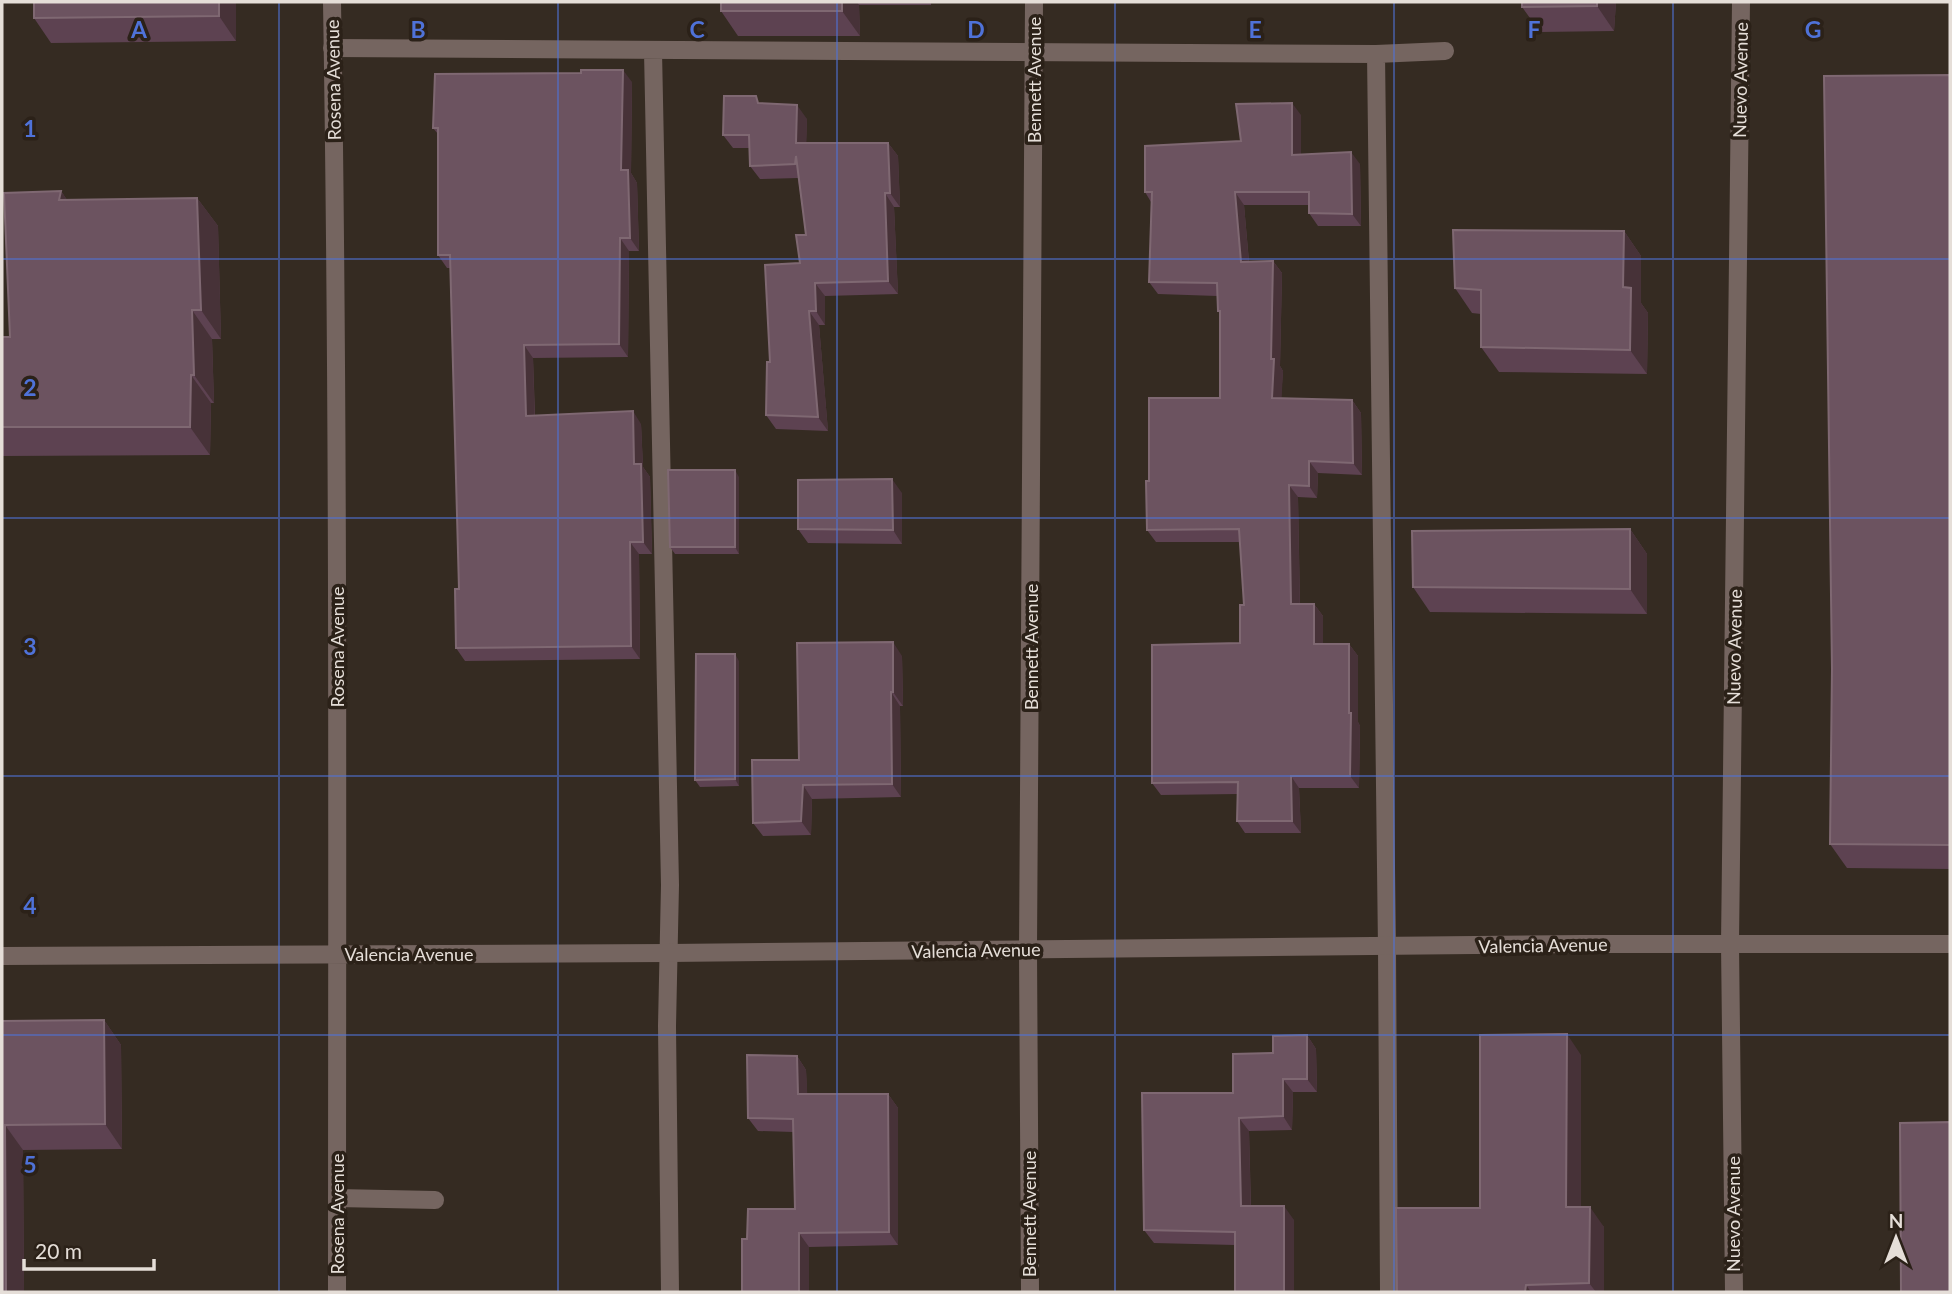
<svg xmlns="http://www.w3.org/2000/svg" width="1952" height="1294" font-family="Lato,sans-serif">
	<style>
		.lines { fill: none; stroke-linecap: round; stroke-linejoin: round }
		.service { stroke: #756560; stroke-width: 18 }
		.minor { stroke: #756560; stroke-width: 18 }
		.wall { fill: #5d4251 }
		.shaded-wall { fill: #473238 }
		.building { fill: #6c5360; stroke: #7f6872; stroke-width: 2 }
		.grid { fill: none; stroke: #4f72d8; stroke-width: 2; stroke-opacity: 0.55 }
		.labels { text-anchor: middle; dominant-baseline: central; stroke-width: 7; stroke-linejoin: round; paint-order: stroke }
		.street-label { font-size: 18px; fill: #e5ded8; stroke: #2b2118 }
		.grid-label { font-size: 23px; text-anchor: middle; font-weight: bold; fill: #4f72d8; stroke: #2b2118; stroke-width: 7; stroke-linejoin: round; paint-order: stroke }
	</style>
	<rect width="100%" height="100%" fill="#352b22"/>
	<g class="lines">
		<path class="service" d="M 332,48 L 1376,54 L 1387,948 L 1389,1292
			M 653,51 L 670,885 L 667,1026 L 670,1292
			M 1376,54 L 1445,51
			M 337,1198 L 435,1200"/>
		<path class="minor" d="M 332,2 C 339,432 337,862 337,1292
			M 2,956 L 669,953 L 1583,944 L 1950,944
			M 1030,1292 L 1028,950 L 1034,2
			M 1734,1292 L 1730,944 L 1741,2"/>
	</g>
	<path class="wall" d="M 34,2 L 236,2 L 236,41 L 51,43 L 34,18 Z
		M 721,2 L 931,2 L 931,5 L 859,5 L 860,36 L 738,36 L 721,11 Z
		M 1616,2 L 1614,31 L 1540,32 L 1522,7 Z
		M 1950,75 L 1950,869 L 1847,868 L 1830,844 L 1832,669 Z
		M 632,82 L 631,173 L 637,183 L 639,251 L 629,251 L 628,357 L 533,358 L 535,415 L 641,424 L 643,467 L 650,477 L 652,554 L 639,554 L 640,659 L 465,661 L 456,648 L 459,589 L 450,268 L 447,268 L 438,255 L 438,134 L 433,128 Z
		M 762,104 L 807,119 L 806,143 L 888,143 L 898,156 L 900,207 L 894,207 L 898,294 L 825,296 L 825,325 L 819,325 L 828,431 L 776,429 L 766,415 L 770,362 L 800,263 L 806,235 L 798,178 L 760,179 L 750,166 L 750,148 L 733,148 L 723,135 Z
		M 1301,115 L 1301,154 L 1360,164 L 1361,226 L 1318,226 L 1309,213 L 1309,205 L 1244,205 L 1249,261 L 1273,261 L 1282,273 L 1280,366 L 1283,371 L 1281,398 L 1352,400 L 1361,413 L 1362,475 L 1318,473 L 1317,498 L 1298,497 L 1300,604 L 1314,604 L 1323,616 L 1323,644 L 1349,644 L 1358,656 L 1358,722 L 1360,726 L 1359,788 L 1299,788 L 1301,833 L 1245,833 L 1237,821 L 1238,794 L 1161,795 L 1152,783 L 1240,643 L 1244,605 L 1240,542 L 1156,542 L 1147,530 L 1149,481 L 1220,398 L 1220,314 L 1218,311 L 1217,296 L 1158,294 L 1149,282 L 1151,202 L 1145,192 L 1241,141 Z
		M 61,191 L 67,200 L 197,198 L 218,226 L 221,339 L 212,339 L 214,403 L 211,403 L 210,455 L 2,456 L 2,337 L 10,337 Z
		M 1624,231 L 1641,256 L 1641,303 L 1648,313 L 1647,374 L 1499,372 L 1481,347 L 1481,314 L 1472,313 L 1455,288 Z
		M 739,477 L 739,554 L 675,554 L 670,547 Z
		M 902,493 L 902,544 L 808,543 L 798,529 Z
		M 1630,529 L 1647,554 L 1647,614 L 1430,612 L 1413,587 Z
		M 902,656 L 903,706 L 900,706 L 901,797 L 812,799 L 811,835 L 763,836 L 753,823 L 799,760 Z
		M 739,661 L 739,786 L 700,787 L 695,780 Z
		M 104,1020 L 121,1045 L 122,1149 L 23,1150 L 24,1292 L 2,1292 L 2,1021 Z
		M 1307,1035 L 1316,1049 L 1317,1092 L 1293,1092 L 1292,1130 L 1249,1131 L 1251,1206 L 1294,1220 L 1294,1292 L 1235,1245 L 1154,1243 L 1144,1230 L 1233,1093 L 1273,1053 Z
		M 1581,1055 L 1581,1207 L 1604,1227 L 1604,1292 L 1397,1292 L 1480,1208 Z
		M 797,1056 L 806,1070 L 807,1094 L 888,1094 L 898,1108 L 898,1245 L 809,1247 L 809,1292 L 747,1239 L 795,1209 L 793,1132 L 758,1131 L 748,1118 Z"/>
	<path class="shaded-wall" d="M 219,2 L 236,2 L 236,41 L 219,16 Z
		M 842,2 L 857,2 L 859,5 L 860,36 L 842,11 Z
		M 1597,2 L 1616,2 L 1614,31 L 1597,6 Z
		M 623,70 L 632,82 L 631,173 L 637,183 L 639,251 L 630,238 L 621,170 Z
		M 1292,103 L 1301,115 L 1301,167 L 1292,155 Z
		M 797,105 L 807,119 L 806,156 L 796,143 Z
		M 888,143 L 898,156 L 900,207 L 890,193 Z
		M 1351,152 L 1360,164 L 1361,226 L 1352,214 Z
		M 61,191 L 81,220 L 59,200 Z
		M 1235,192 L 1244,205 L 1250,274 L 1241,262 Z
		M 885,193 L 894,207 L 898,294 L 888,281 Z
		M 197,198 L 218,226 L 221,339 L 201,310 Z
		M 1624,231 L 1641,256 L 1641,303 L 1648,313 L 1647,374 L 1630,350 L 1623,287 Z
		M 620,238 L 629,251 L 628,357 L 619,344 Z
		M 1273,261 L 1282,273 L 1280,366 L 1283,371 L 1281,410 L 1272,398 L 1271,359 Z
		M 815,283 L 825,296 L 825,325 L 816,311 Z
		M 192,310 L 212,339 L 214,403 L 194,375 Z
		M 809,311 L 819,325 L 828,431 L 818,417 Z
		M 524,345 L 533,358 L 535,429 L 526,416 Z
		M 191,375 L 211,403 L 210,455 L 190,427 Z
		M 1352,400 L 1361,413 L 1362,475 L 1353,463 Z
		M 633,411 L 641,424 L 643,467 L 650,477 L 652,554 L 643,542 L 634,464 Z
		M 1309,461 L 1318,473 L 1317,498 L 1309,486 Z
		M 735,470 L 739,477 L 739,554 L 735,547 Z
		M 892,479 L 902,493 L 902,544 L 893,530 Z
		M 1289,485 L 1298,497 L 1300,616 L 1291,604 Z
		M 1630,529 L 1647,554 L 1647,614 L 1630,589 Z
		M 630,542 L 639,554 L 640,659 L 631,646 Z
		M 1314,604 L 1323,616 L 1323,656 L 1314,644 Z
		M 893,642 L 902,656 L 903,706 L 893,692 Z
		M 1349,644 L 1358,656 L 1358,722 L 1360,726 L 1359,788 L 1350,776 Z
		M 735,654 L 739,661 L 739,786 L 735,779 Z
		M 891,692 L 900,706 L 901,797 L 892,784 Z
		M 1291,776 L 1299,788 L 1301,833 L 1292,821 Z
		M 803,785 L 812,799 L 811,835 L 801,821 Z
		M 104,1020 L 121,1045 L 122,1149 L 105,1124 Z
		M 1567,1034 L 1581,1055 L 1581,1227 L 1566,1207 Z
		M 1307,1035 L 1316,1049 L 1317,1092 L 1307,1079 Z
		M 797,1056 L 806,1070 L 808,1107 L 798,1094 Z
		M 1283,1079 L 1293,1092 L 1292,1130 L 1283,1116 Z
		M 888,1094 L 898,1108 L 898,1245 L 889,1232 Z
		M 1239,1118 L 1249,1131 L 1251,1219 L 1241,1206 Z
		M 5,1125 L 23,1150 L 24,1292 L 6,1292 Z
		M 1284,1206 L 1294,1220 L 1294,1292 L 1284,1292 Z
		M 1590,1207 L 1604,1227 L 1604,1292 L 1596,1292 L 1589,1283 Z
		M 799,1233 L 809,1247 L 809,1292 L 799,1292 Z
		M 1526,1285 L 1531,1292 L 1525,1292 Z"/>
	<path class="building" d="M 34,2 L 219,2 L 219,16 L 34,18 Z
		M 721,2 L 842,2 L 842,11 L 721,11 Z
		M 1522,2 L 1597,2 L 1597,6 L 1522,7 Z
		M 581,70 L 623,70 L 621,170 L 628,170 L 630,238 L 620,238 L 619,344 L 524,345 L 526,416 L 633,411 L 634,464 L 641,464 L 643,542 L 630,542 L 631,646 L 456,648 L 455,589 L 459,589 L 450,255 L 438,255 L 438,128 L 433,128 L 435,74 L 581,73 Z
		M 1950,75 L 1950,845 L 1830,844 L 1832,669 L 1824,76 Z
		M 724,96 L 756,96 L 758,103 L 797,105 L 796,143 L 888,143 L 890,193 L 885,193 L 888,281 L 815,283 L 816,311 L 809,311 L 818,417 L 766,415 L 767,362 L 770,362 L 765,265 L 800,263 L 796,235 L 806,235 L 796,156 L 795,164 L 750,166 L 749,135 L 723,135 Z
		M 1292,103 L 1292,155 L 1351,152 L 1352,214 L 1309,213 L 1309,192 L 1235,192 L 1241,262 L 1273,261 L 1271,359 L 1274,359 L 1272,398 L 1352,400 L 1353,463 L 1309,461 L 1309,486 L 1289,485 L 1291,604 L 1314,604 L 1314,644 L 1349,644 L 1349,713 L 1351,713 L 1350,776 L 1291,776 L 1292,821 L 1237,821 L 1238,782 L 1152,783 L 1152,645 L 1240,643 L 1240,605 L 1244,605 L 1239,529 L 1147,530 L 1146,481 L 1149,481 L 1149,398 L 1220,398 L 1220,311 L 1218,311 L 1217,283 L 1149,282 L 1152,192 L 1145,192 L 1145,146 L 1241,141 L 1236,104 Z
		M 61,191 L 59,200 L 197,198 L 201,310 L 192,310 L 194,375 L 191,375 L 190,427 L 2,427 L 2,337 L 10,337 L 4,193 Z
		M 1453,230 L 1624,231 L 1623,287 L 1631,288 L 1630,350 L 1481,347 L 1481,290 L 1455,288 Z
		M 668,470 L 735,470 L 735,547 L 670,547 Z
		M 892,479 L 893,530 L 798,529 L 798,480 Z
		M 1630,529 L 1630,589 L 1413,587 L 1412,531 Z
		M 893,642 L 893,692 L 891,692 L 892,784 L 803,785 L 801,821 L 753,823 L 752,760 L 799,760 L 797,643 Z
		M 696,654 L 735,654 L 735,779 L 695,780 Z
		M 104,1020 L 105,1124 L 5,1125 L 6,1292 L 2,1292 L 2,1021 Z
		M 1567,1034 L 1566,1207 L 1590,1207 L 1589,1283 L 1526,1285 L 1525,1292 L 1397,1292 L 1396,1208 L 1480,1208 L 1480,1035 Z
		M 1307,1035 L 1307,1079 L 1283,1079 L 1283,1116 L 1239,1118 L 1241,1206 L 1284,1206 L 1284,1292 L 1235,1292 L 1235,1232 L 1144,1230 L 1142,1093 L 1233,1093 L 1233,1054 L 1273,1053 L 1273,1036 Z
		M 747,1055 L 797,1056 L 798,1094 L 888,1094 L 889,1232 L 799,1233 L 799,1292 L 742,1292 L 742,1239 L 747,1239 L 748,1209 L 795,1209 L 793,1119 L 748,1118 Z
		M 1950,1122 L 1950,1292 L 1901,1292 L 1900,1123 Z"/>
	<path class="grid" d="M 279,2 L 279,1292M 558,2 L 558,1292M 837,2 L 837,1292M 1115,2 L 1115,1292M 1394,2 L 1394,1292M 1673,2 L 1673,1292M 2,259 L 1950,259M 2,518 L 1950,518M 2,776 L 1950,776M 2,1035 L 1950,1035"/>
	<g class="labels">
		<g class="street-label">
			<text transform="translate(333 80) rotate(-91)">Rosena Avenue</text>
			<text transform="translate(1034 80) rotate(-90)">Bennett Avenue</text>
			<text transform="translate(1740 80) rotate(-89)">Nuevo Avenue</text>
			<text transform="translate(337 647) rotate(-90)">Rosena Avenue</text>
			<text transform="translate(1031 647) rotate(-90)">Bennett Avenue</text>
			<text transform="translate(1734 647) rotate(-89)">Nuevo Avenue</text>
			<text transform="translate(1543 945) rotate(-1)">Valencia Avenue</text>
			<text transform="translate(976 950) rotate(-1)">Valencia Avenue</text>
			<text x="409" y="954">Valencia Avenue</text>
			<text transform="translate(337 1214) rotate(-90)">Rosena Avenue</text>
			<text transform="translate(1029 1214) rotate(-90)">Bennett Avenue</text>
			<text transform="translate(1733 1214) rotate(-90)">Nuevo Avenue</text>
		</g>
	</g>
	<g class="grid-label">
		<text x="139" y="38">A</text>
		<text x="418" y="38">B</text>
		<text x="697" y="38">C</text>
		<text x="976" y="38">D</text>
		<text x="1255" y="38">E</text>
		<text x="1534" y="38">F</text>
		<text x="1813" y="38">G</text>
		<text x="30" y="137">1</text>
		<text x="30" y="396">2</text>
		<text x="30" y="655">3</text>
		<text x="30" y="914">4</text>
		<text x="30" y="1173">5</text>
	</g>
	<rect width="1952" height="1294" fill="none" stroke="#e5ded8" stroke-width="7"/>
	<g transform="translate(1896 1238)" stroke="#2b2118" stroke-width="5" paint-order="stroke">
	<path d="M0-5L12 26L0 18L-12 26Z" fill="#e5ded8"/>
	<text y="-10" font-size="19" font-weight="bold" text-anchor="middle" fill="#e5ded8">N</text>
	</g>
	<path d="M24 1259v10h130v-10" fill="none" stroke="#e5ded8" stroke-width="3.5"/>
	<text x="35" y="1259" font-size="21" fill="#e5ded8" stroke="#2b2118" stroke-width="5" paint-order="stroke">20 m</text>
</svg>
